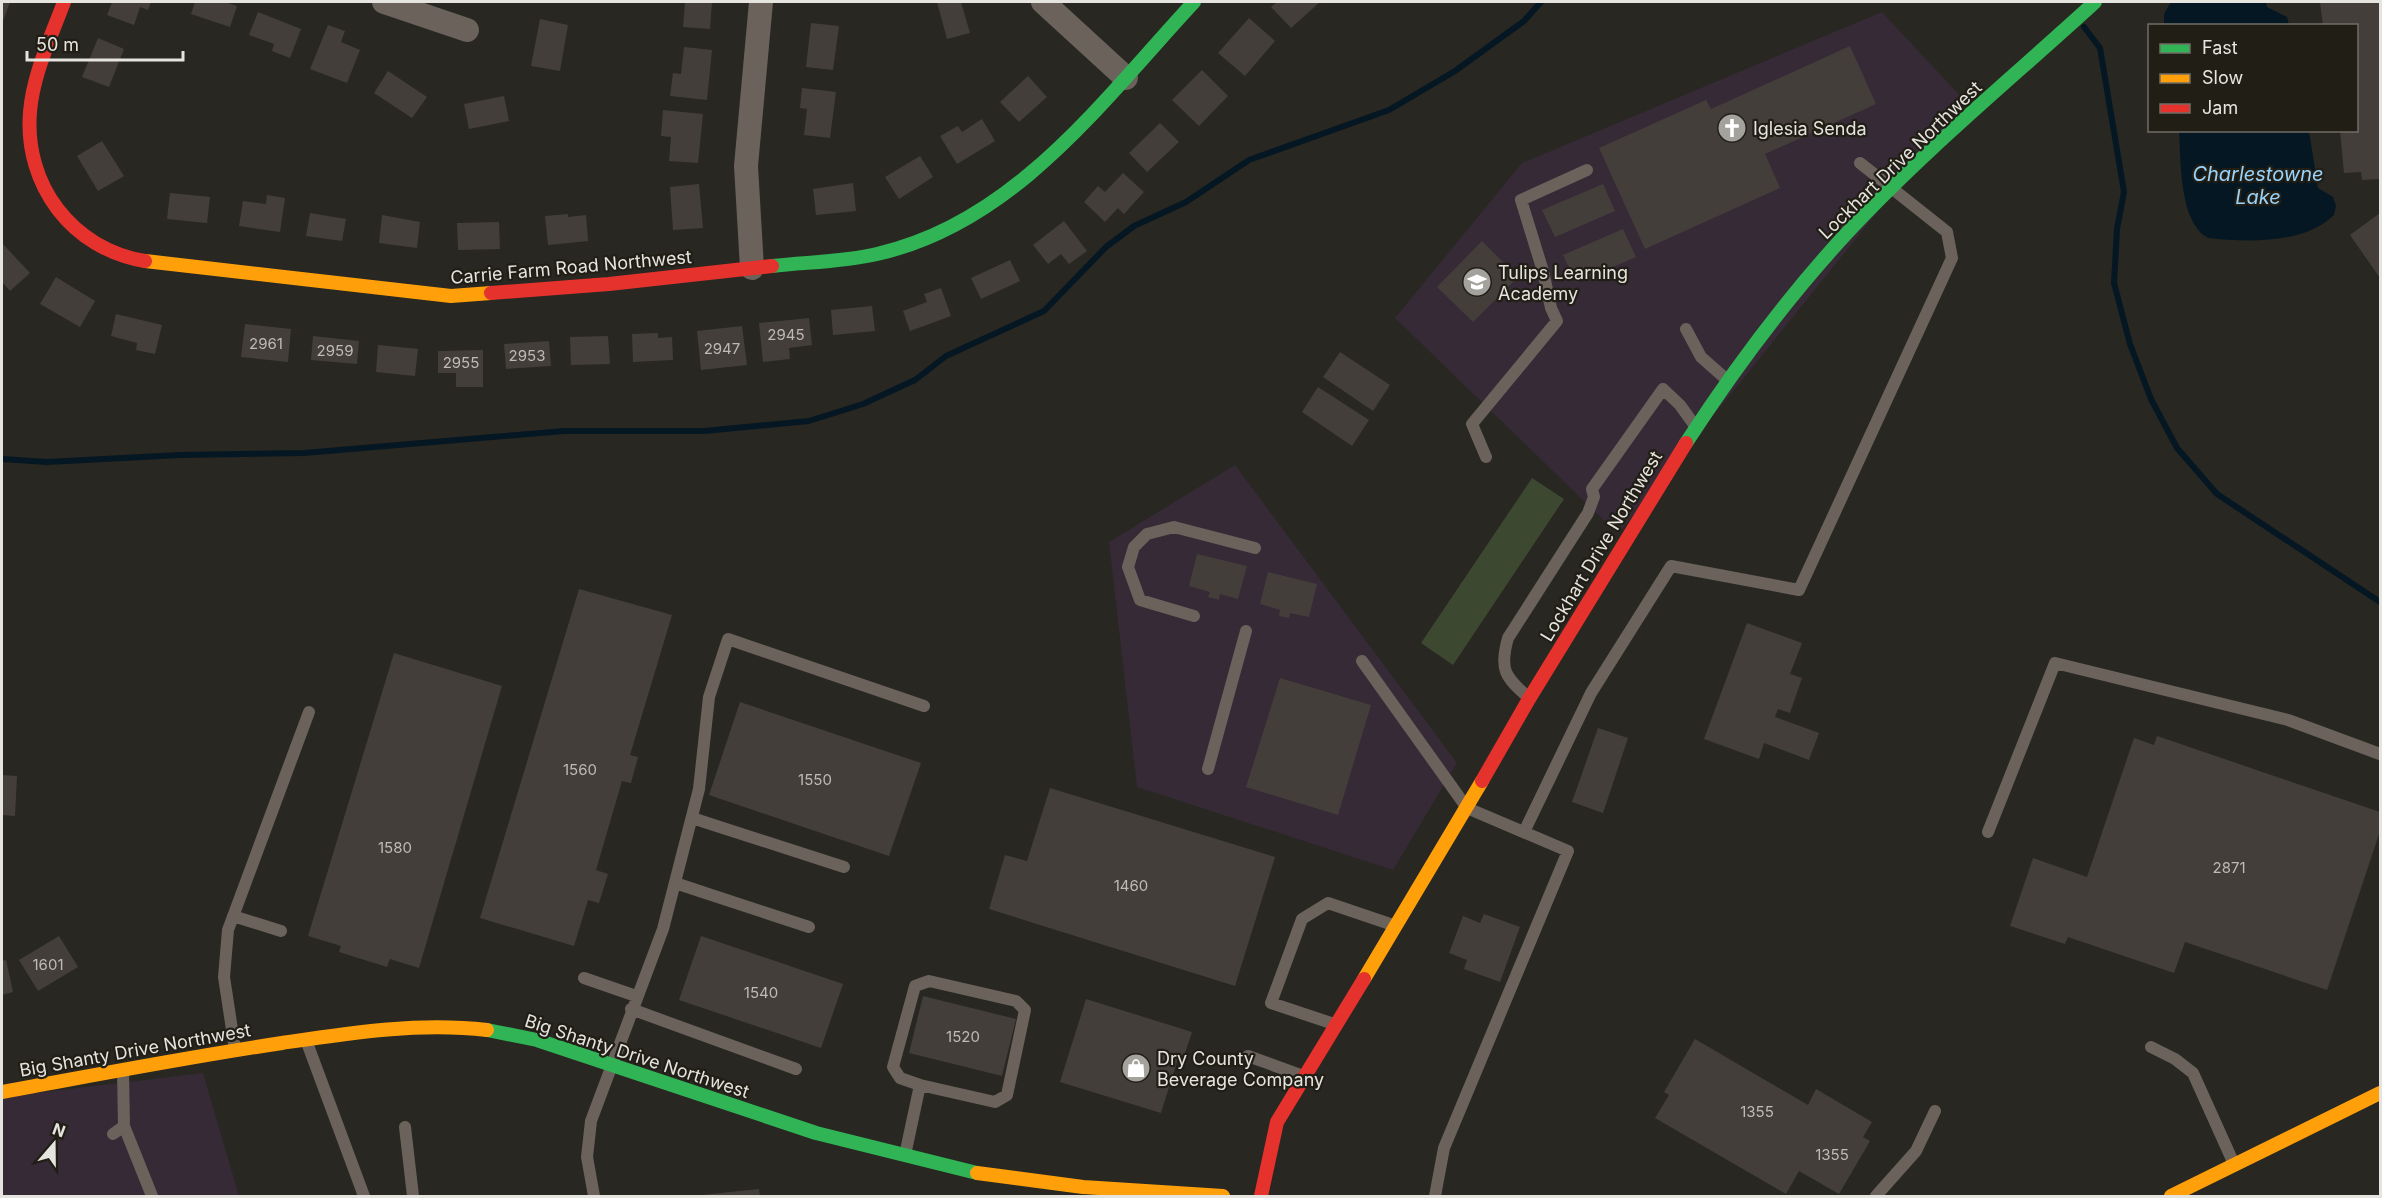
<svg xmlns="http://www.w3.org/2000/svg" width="2382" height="1198" font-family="Inter,sans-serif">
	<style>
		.commercial { fill: #352a35 }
		.green { fill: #3d4830 }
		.water { fill: #051722 }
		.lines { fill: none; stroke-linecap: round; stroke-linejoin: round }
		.stream { stroke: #051722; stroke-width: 6 }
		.building { fill: #443e3b }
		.lane { stroke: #6a625b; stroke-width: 12 }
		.street { stroke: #6a625b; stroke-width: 24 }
		.fast { stroke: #30b455; stroke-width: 14 }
		.slow { stroke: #ff9f0a; stroke-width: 14 }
		.jam { stroke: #e5322d; stroke-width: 14 }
		.labels { text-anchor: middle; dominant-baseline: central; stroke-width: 4.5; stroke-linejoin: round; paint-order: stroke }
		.number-label { font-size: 15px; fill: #bebab5 }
		.poi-label { font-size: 18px; fill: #e6e4de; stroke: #211e16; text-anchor: start }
		.street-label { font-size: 18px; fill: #e6e4de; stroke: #211e16 }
		.water-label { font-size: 20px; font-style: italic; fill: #9ad3f9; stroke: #211e16 }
	</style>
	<rect width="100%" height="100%" fill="#282722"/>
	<path class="commercial" d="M 1882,12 L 1966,102 L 1618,534 L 1395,318 L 1522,163 Z
		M 1235,465 L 1457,763 L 1393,870 L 1137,787 L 1109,542 Z
		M 203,1073 L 239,1196 L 2,1196 L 2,1097 Z"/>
	<path class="green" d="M 1532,478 L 1564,499 L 1453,665 L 1421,643 Z"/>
	<path class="water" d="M 2171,2 L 2266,2 L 2267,7 L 2287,17 L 2289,25 L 2164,25 L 2164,14 Z
		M 2179,131 L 2309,131 L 2318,188 L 2333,197 L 2336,206 L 2334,215 C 2303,245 2247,242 2208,238 C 2179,222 2181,161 2179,131 Z"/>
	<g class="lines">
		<path class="stream" d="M 2084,27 L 2100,48 L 2124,192 L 2117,229 L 2114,283 L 2130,344 L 2151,399 L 2177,448 L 2217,494 L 2380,602
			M 2,459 L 47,462 L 180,455 L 304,453 L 564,431 L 704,431 L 809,421 L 863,404 L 915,380 L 946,356 L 1044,311 L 1106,247 L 1134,226 L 1186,202 L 1249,160 L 1389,110 L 1455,71 L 1524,21 L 1541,2"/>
	</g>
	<path class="building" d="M 2,2 L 10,2 L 2,24 Z
		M 112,2 L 151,2 L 148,10 L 140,7 L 134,25 L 107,15 Z
		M 195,2 L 225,2 L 237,6 L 230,27 L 191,14 Z
		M 685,2 L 712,2 L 710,29 L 683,27 Z
		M 937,2 L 961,2 L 970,33 L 947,39 Z
		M 1277,2 L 1320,2 L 1291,28 L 1271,7 Z
		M 2320,2 L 2380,2 L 2380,179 L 2362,180 L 2361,172 L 2344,173 L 2340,130 L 2356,130 L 2356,26 L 2323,26 Z
		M 258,12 L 301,29 L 290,58 L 272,51 L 274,44 L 249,35 Z
		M 1249,18 L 1275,41 L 1245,76 L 1218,53 Z
		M 540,19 L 568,25 L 560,71 L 531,66 Z
		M 811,23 L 839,26 L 833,70 L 806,67 Z
		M 328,25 L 345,31 L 341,42 L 360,50 L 347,83 L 310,69 Z
		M 98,38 L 124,49 L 109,87 L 82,77 Z
		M 1850,46 L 1876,104 L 1765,154 L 1780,188 L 1645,249 L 1599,148 L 1706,100 L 1711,109 Z
		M 684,47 L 712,50 L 707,100 L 670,96 L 673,73 L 681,74 Z
		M 1202,70 L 1228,96 L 1199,126 L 1172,100 Z
		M 388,71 L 427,97 L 412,118 L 374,93 Z
		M 1028,76 L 1047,97 L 1019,122 L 1000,102 Z
		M 802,88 L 836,92 L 830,138 L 804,135 L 807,109 L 800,108 Z
		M 504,96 L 509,121 L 469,129 L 464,104 Z
		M 663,110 L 703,114 L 698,163 L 669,161 L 671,137 L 661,136 Z
		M 982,119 L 995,141 L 957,164 L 940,136 L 958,126 L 962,132 Z
		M 1160,123 L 1179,142 L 1147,172 L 1129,153 Z
		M 102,141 L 124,176 L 98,191 L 77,156 Z
		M 920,156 L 933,177 L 899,199 L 885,177 Z
		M 1123,173 L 1144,192 L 1124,214 L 1118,208 L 1105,222 L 1084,202 L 1098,186 L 1105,192 Z
		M 853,183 L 856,211 L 816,215 L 813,189 Z
		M 699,184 L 703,228 L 673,230 L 670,187 Z
		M 1603,184 L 1615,211 L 1555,237 L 1542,210 Z
		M 170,193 L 210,197 L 207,223 L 167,219 Z
		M 267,195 L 285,198 L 280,232 L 239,226 L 243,201 L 266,204 Z
		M 310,213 L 346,219 L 342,241 L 306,236 Z
		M 2380,213 L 2380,278 L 2350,235 Z
		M 568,214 L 568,217 L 586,215 L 588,241 L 548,245 L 545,216 Z
		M 382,215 L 420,222 L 417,248 L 379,243 Z
		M 1064,221 L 1087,251 L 1069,264 L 1061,254 L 1048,264 L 1033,245 Z
		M 499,222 L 500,249 L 458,250 L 457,223 Z
		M 1623,229 L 1636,257 L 1576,283 L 1563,255 Z
		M 1482,241 L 1518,277 L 1473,322 L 1437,287 Z
		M 2,243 L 30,273 L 10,291 L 2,282 Z
		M 1010,260 L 1020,281 L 981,299 L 971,278 Z
		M 56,277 L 95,301 L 80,327 L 40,304 Z
		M 941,288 L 951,316 L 910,331 L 903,311 L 927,302 L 924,294 Z
		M 872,306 L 875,331 L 833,335 L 831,310 Z
		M 116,314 L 162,325 L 155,354 L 136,350 L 137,343 L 111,336 Z
		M 809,318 L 812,345 L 789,348 L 790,359 L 763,362 L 759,323 Z
		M 245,324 L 291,329 L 288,362 L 241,357 Z
		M 742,326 L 747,365 L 701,370 L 697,331 Z
		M 658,333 L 658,338 L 672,337 L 673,360 L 633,362 L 632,334 Z
		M 313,336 L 359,341 L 357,364 L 311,360 Z
		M 608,336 L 610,364 L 571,365 L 570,337 Z
		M 549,341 L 551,366 L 506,369 L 504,344 Z
		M 378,345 L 418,349 L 415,376 L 376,372 Z
		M 483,350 L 483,387 L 456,387 L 456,373 L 438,373 L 438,351 Z
		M 1340,352 L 1390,385 L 1373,411 L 1323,377 Z
		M 1318,387 L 1369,420 L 1352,446 L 1302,412 Z
		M 1197,554 L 1247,566 L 1238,599 L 1220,594 L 1219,600 L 1208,597 L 1210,592 L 1189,586 Z
		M 1268,572 L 1317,584 L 1309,617 L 1290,613 L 1289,618 L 1279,616 L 1280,610 L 1260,604 Z
		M 579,589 L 672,615 L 630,755 L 638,757 L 631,783 L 622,781 L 596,870 L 608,874 L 599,903 L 588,900 L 574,946 L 480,918 Z
		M 1747,623 L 1802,643 L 1790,674 L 1802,678 L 1790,713 L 1778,709 L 1775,717 L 1819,733 L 1809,760 L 1764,743 L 1759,759 L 1704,739 Z
		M 394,653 L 502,686 L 419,968 L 390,959 L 387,967 L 339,952 L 341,946 L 308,936 Z
		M 1280,678 L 1371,705 L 1338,815 L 1246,787 Z
		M 740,702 L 921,763 L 889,856 L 709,795 Z
		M 1598,728 L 1628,738 L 1603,813 L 1572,802 Z
		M 2157,736 L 2380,812 L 2380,831 L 2327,990 L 2185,942 L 2174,973 L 2068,937 L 2065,944 L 2010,926 L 2033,858 L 2087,877 L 2134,738 L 2154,745 Z
		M 2,775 L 17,776 L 15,816 L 2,815 Z
		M 1050,788 L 1275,857 L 1235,986 L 989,909 L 1005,855 L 1027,861 Z
		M 1484,914 L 1520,927 L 1500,982 L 1464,969 L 1467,960 L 1449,953 L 1463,916 L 1480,923 Z
		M 59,936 L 78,967 L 38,991 L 19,960 Z
		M 701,936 L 843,984 L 821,1048 L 679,1000 Z
		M 6,960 L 13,992 L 2,995 L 2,961 Z
		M 923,996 L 1016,1019 L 1002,1076 L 909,1053 Z
		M 1086,999 L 1192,1032 L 1184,1056 L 1179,1055 L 1161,1113 L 1060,1082 Z
		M 1695,1039 L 1808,1105 L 1816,1089 L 1872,1122 L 1863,1137 L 1870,1141 L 1839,1194 L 1799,1171 L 1786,1194 L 1655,1118 L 1669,1095 L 1664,1092 Z
		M 759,1189 L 760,1196 L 701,1196 L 701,1195 Z"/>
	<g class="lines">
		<path class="lane" d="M 1686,329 L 1701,357 L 1726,379
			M 1486,457 L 1472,424 L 1557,321 L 1551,308 L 1543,271 L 1521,200 L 1587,170
			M 1194,616 L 1140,600 L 1128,567 L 1134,547 L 1147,534 L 1174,527 L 1255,548
			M 1362,661 L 1467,808 L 1568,851 L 1444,1148 L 1435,1196
			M 1529,698 C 1505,677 1499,670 1508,638 L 1588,513 L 1594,497 L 1592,489 L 1663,389 L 1680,405 L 1695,426
			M 1208,769 L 1246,631
			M 692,818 L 844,867
			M 1524,832 L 1591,693 L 1671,566 L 1799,590 L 1952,258 L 1947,232 L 1860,163
			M 1988,832 L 2055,663 L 2288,720 L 2380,754
			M 675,883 L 809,927
			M 233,916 L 281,931
			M 584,978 L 636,996
			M 631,1009 L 796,1069
			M 1334,1024 L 1271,1003 L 1302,919 L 1328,903 L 1393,925
			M 306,1040 L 364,1196
			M 2151,1047 L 2175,1059 L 2193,1073 L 2234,1164
			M 235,1049 L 224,977 L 228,930 L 309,712
			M 1248,1056 L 1303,1076
			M 123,1071 L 124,1126 L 152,1196
			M 405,1127 L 413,1196
			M 113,1134 L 124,1126
			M 905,1155 L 920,1085 L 995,1102 L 1007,1095 L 1025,1010 L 1016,1001 L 929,981 L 915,986 L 893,1067 L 900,1078 L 920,1085
			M 594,1196 L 587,1157 L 591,1121 L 663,929 L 699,789 L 709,697 L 728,639 L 924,706
			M 1876,1196 L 1916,1151 L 1935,1111"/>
		<path class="street" d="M 384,2 L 467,30
			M 1043,2 L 1126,78
			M 752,268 L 746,166 L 761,2"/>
		<path class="fast" d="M 772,266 C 807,262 844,262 877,254 C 1015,223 1103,100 1194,2
			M 1686,443 C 1734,369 1786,299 1846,234 C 1922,152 2012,78 2095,2
			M 487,1030 L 537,1040 L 816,1133 L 977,1173"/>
		<path class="slow" d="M 145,261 L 451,296 L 491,293
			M 1364,979 L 1482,781
			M 2,1092 C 95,1075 188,1057 282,1043 C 349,1033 418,1022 487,1030
			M 977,1173 L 1083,1187 L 1223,1196
			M 2171,1196 L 2380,1093"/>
		<path class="jam" d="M 64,2 C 51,37 33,74 30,112 C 24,185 72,249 145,261
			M 491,293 L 609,284 L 772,266
			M 1482,781 L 1529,699 L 1686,443
			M 1261,1196 L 1277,1122 L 1364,979"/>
	</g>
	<defs>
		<g id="church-disc" transform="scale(1.5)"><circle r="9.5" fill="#a4a29c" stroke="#211e16"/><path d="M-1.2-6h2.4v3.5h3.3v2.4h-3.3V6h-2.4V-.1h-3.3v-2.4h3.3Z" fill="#fff"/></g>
		<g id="school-disc" transform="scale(1.5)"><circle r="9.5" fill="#a4a29c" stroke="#211e16"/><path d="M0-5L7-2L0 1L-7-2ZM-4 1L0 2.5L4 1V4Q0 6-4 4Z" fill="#fff"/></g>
		<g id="shop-disc" transform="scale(1.5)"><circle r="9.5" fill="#a4a29c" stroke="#211e16"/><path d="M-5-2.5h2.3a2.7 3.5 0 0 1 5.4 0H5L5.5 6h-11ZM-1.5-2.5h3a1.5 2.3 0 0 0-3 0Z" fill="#fff"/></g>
	</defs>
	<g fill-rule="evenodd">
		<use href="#church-disc" x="1732" y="128"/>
		<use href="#school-disc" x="1477" y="282"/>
		<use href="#shop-disc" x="1136" y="1068"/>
	</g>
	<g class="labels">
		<g class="number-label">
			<text x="786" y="334">2945</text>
			<text x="266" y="343">2961</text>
			<text x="722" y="348">2947</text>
			<text x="335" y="350">2959</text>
			<text x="527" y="355">2953</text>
			<text x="461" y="362">2955</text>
			<text x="580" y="769">1560</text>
			<text x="815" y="779">1550</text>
			<text x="395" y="847">1580</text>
			<text x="2229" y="867">2871</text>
			<text x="1131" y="885">1460</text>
			<text x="48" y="964">1601</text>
			<text x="761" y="992">1540</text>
			<text x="963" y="1036">1520</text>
			<text x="1757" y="1111">1355</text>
			<text x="1832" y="1154">1355</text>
		</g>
		<g class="poi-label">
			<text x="1753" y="128">Iglesia Senda</text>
			<text x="1498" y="272">Tulips Learning<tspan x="1498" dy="21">Academy</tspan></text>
			<text x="1157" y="1058">Dry County<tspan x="1157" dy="21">Beverage Company</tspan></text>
		</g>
		<g class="street-label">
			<text transform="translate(1900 160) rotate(-44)">Lockhart Drive Northwest</text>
			<text transform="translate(571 267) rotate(-5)">Carrie Farm Road Northwest</text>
			<text transform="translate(1601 546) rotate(-59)">Lockhart Drive Northwest</text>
			<text transform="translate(135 1050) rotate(-10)">Big Shanty Drive Northwest</text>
			<text transform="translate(637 1056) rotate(18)">Big Shanty Drive Northwest</text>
		</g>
		<g class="water-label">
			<text x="2258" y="174">Charlestowne<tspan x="2258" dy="23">Lake</tspan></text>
		</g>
	</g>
	<rect width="2382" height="1198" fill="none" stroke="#e6e4de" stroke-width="6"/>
	<rect x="2148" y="24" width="210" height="108" fill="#211e16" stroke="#706d66" stroke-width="1.5"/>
	<rect x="2160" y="44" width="30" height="9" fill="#30b455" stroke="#706d66" stroke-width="1.5"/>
	<text x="2202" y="54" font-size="18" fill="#e6e4de">Fast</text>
	<rect x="2160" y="74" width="30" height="9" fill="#ff9f0a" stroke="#706d66" stroke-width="1.5"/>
	<text x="2202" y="84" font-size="18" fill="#e6e4de">Slow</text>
	<rect x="2160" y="104" width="30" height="9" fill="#e5322d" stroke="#706d66" stroke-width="1.5"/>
	<text x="2202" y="114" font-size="18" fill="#e6e4de">Jam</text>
	<g transform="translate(54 1144) rotate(20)" stroke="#211e16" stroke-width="4.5" paint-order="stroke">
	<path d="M0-4.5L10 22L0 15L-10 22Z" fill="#e6e4de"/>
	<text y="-9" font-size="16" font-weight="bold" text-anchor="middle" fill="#e6e4de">N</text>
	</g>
	<path d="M27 51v9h156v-9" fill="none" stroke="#e6e4de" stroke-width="3"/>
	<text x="36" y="51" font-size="18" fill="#e6e4de" stroke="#211e16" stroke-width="4.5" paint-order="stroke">50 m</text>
</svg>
